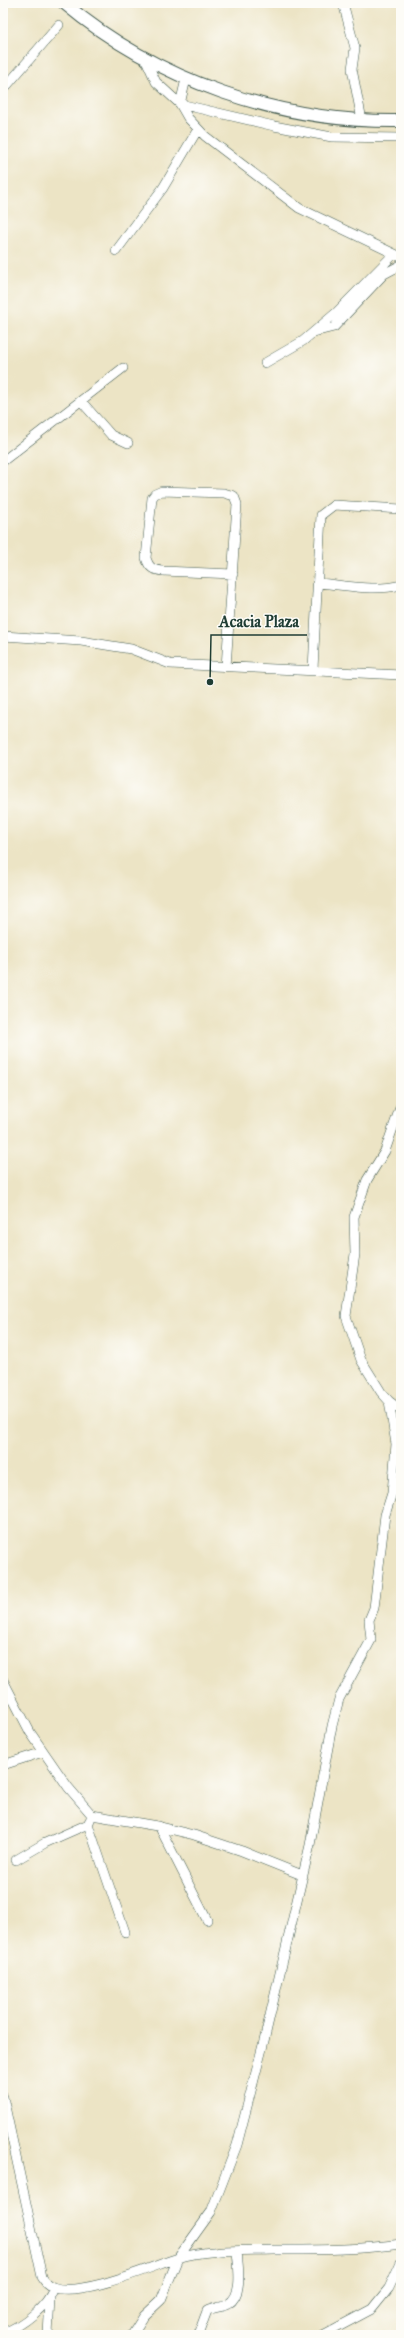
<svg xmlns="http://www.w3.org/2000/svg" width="404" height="2338" font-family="'IM FELL Great Primer',serif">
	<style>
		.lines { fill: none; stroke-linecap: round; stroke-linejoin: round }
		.minor-casing { stroke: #3e564a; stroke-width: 10 }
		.secondary-casing { stroke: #3e564a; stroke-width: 14 }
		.minor { stroke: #fff; stroke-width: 9 }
		.secondary { stroke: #fff; stroke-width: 12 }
		.leader { fill: none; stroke: #1f3d34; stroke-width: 1.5 }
		.callout-dot { fill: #1f3d34; stroke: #fdfcf7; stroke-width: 1.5 }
		.callout-label { font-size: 16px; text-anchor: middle; font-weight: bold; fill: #1f3d34; stroke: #fdfcf7; stroke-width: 3; stroke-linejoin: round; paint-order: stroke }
	</style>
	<rect width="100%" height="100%" fill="#fdfcf7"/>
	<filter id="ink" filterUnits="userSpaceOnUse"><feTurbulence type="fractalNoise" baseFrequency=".025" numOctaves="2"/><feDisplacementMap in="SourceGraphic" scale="8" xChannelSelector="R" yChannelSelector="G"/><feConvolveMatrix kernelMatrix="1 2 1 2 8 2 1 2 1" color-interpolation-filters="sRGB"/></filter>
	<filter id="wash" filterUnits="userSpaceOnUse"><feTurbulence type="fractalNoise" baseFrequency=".012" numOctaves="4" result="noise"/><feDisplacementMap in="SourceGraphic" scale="16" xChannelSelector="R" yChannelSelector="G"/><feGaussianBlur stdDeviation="0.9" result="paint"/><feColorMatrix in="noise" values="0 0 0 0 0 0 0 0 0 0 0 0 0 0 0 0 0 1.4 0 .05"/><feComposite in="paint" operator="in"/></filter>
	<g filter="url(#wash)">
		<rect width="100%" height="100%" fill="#ece4c5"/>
	</g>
	<g filter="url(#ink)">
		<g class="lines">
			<g class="minor-casing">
				<path id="minor" d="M 343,3 L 355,48 L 352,69 L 362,120
					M 146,60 L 156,82 L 180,104 L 274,126 L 332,137 L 401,138
					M 186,79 L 180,104 L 188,118 L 205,136 L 299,208 L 401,257
					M 3,90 L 59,25
					M 116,251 L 163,188 L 198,129
					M 314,332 L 334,327 L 384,274 L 401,265
					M 265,363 L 303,341 L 337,312 L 394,254
					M 81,401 L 111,435 L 128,443
					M 3,461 L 123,368
					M 317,583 C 346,585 373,592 401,585
					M 3,636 L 81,641 L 131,649 L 170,664 L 401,675
					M 226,667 L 237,504 L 234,496 L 224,493 L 162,491 L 155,494 L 152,498 L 146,558 C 149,568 153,570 163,571 L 233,574
					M 313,669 L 321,515 L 334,505 L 401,509
					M 401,1105 L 385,1151 L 367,1180 L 354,1217 L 355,1254 L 346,1316 L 361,1360 L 381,1392 L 389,1401 L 401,1410
					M 3,1680 L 30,1732 L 68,1787 L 92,1815 L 157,1826 L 194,1835 L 242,1851 L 302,1875
					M 3,1765 L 43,1752
					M 88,1824 L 125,1932
					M 159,1826 L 207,1920
					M 16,1860 L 45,1843 L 88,1824 L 90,1820
					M 3,2097 L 42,2277 C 45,2282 47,2285 53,2287 C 79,2298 150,2267 178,2258 C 209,2249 242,2251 274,2250 C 317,2250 359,2250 401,2244
					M 3,2333 C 22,2326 47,2307 54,2288
					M 48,2335 L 50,2298
					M 132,2335 L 144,2316 L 161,2300 L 178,2258 L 211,2212 L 237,2145 L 264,2041 L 310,1845 L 332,1726 L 339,1699 L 371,1640 L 369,1620 L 374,1608 L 385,1515 L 392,1493 L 396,1444 L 389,1401
					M 198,2335 L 207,2311 C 213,2307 221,2308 228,2304 C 244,2295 238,2266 237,2251
					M 323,2335 L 372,2309 L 389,2288 L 401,2262"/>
			</g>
			<g class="secondary-casing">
				<path id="secondary" d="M 64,3 C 157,81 280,123 401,121"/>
			</g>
			<use href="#minor" class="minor"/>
			<use href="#secondary" class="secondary"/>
		</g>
	</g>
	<path class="leader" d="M210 682L211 635H307"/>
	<circle class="callout-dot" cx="210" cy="682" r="4"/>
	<g class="callout-label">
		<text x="259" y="627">Acacia Plaza</text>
	</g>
	<rect width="404" height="2338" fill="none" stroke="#fdfcf7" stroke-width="16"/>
</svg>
